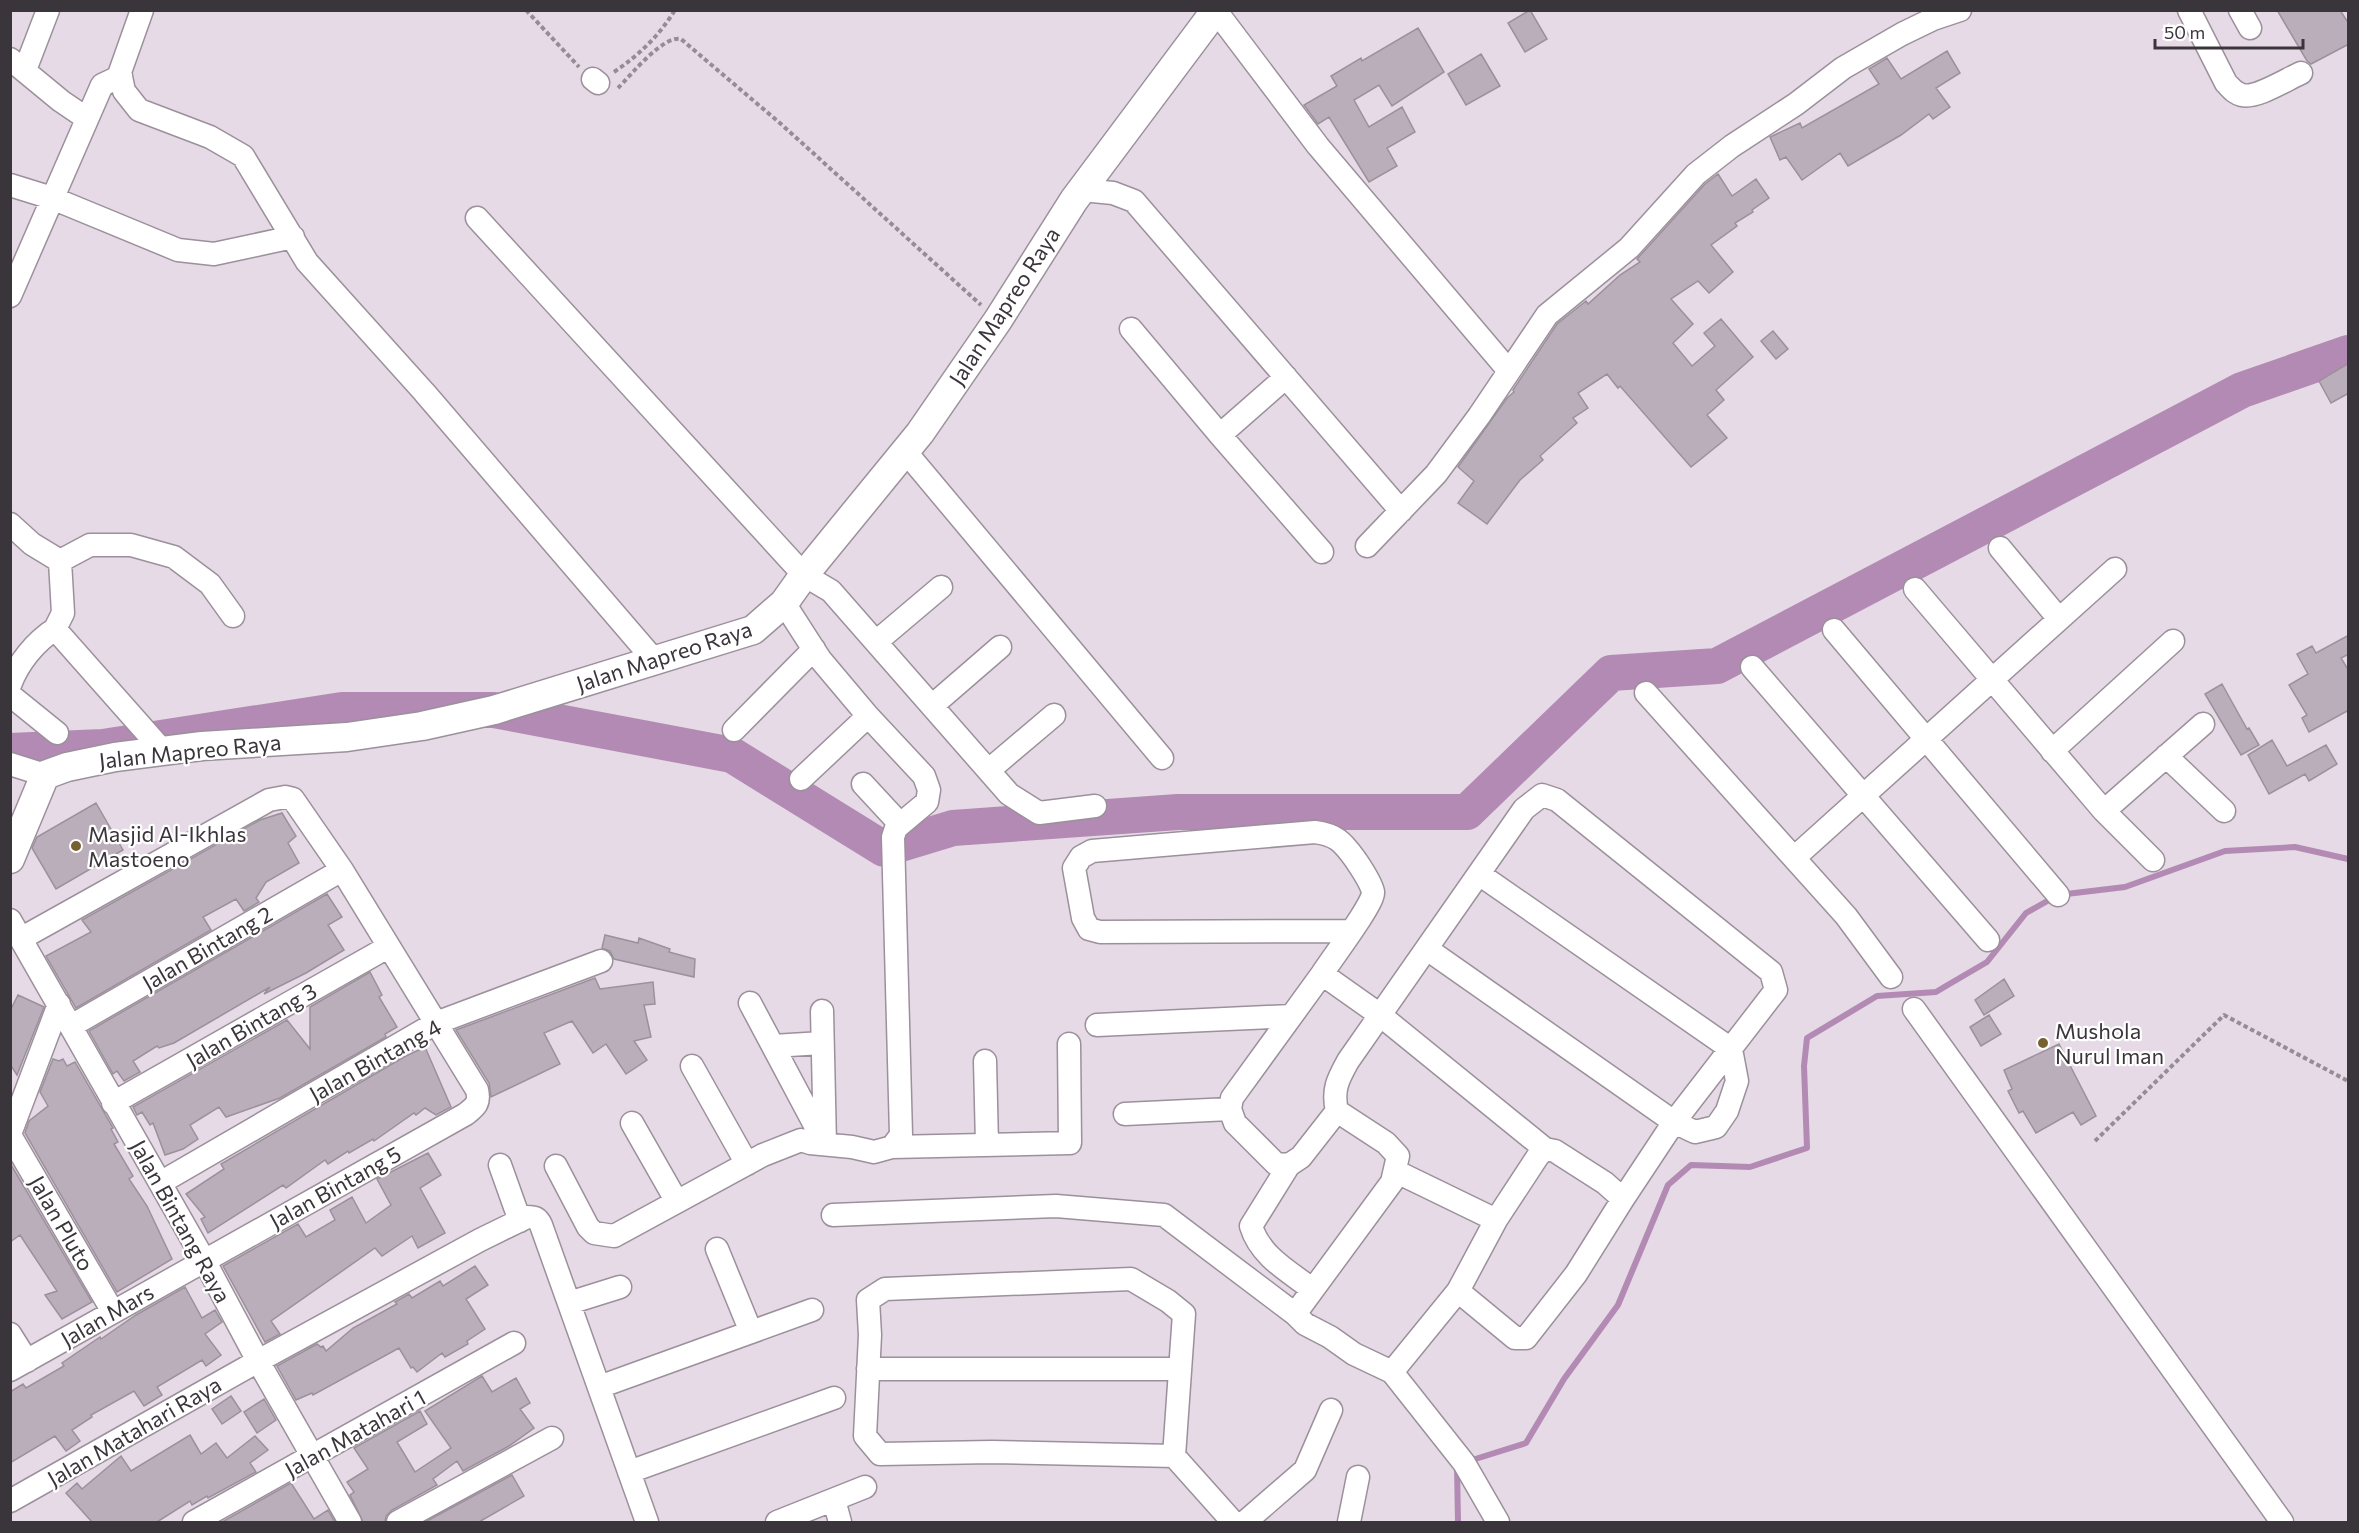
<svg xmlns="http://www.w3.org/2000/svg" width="2359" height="1533" font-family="Commissioner,sans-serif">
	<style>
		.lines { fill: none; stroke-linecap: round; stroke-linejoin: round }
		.stream { stroke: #b28ab3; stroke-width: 6 }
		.river { stroke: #b28ab3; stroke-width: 36 }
		.building { fill: #baaeba; stroke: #9c909c; stroke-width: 1.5 }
		.minor-casing { stroke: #9b909b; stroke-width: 25 }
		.tertiary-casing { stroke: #9b909b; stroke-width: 31 }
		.path { stroke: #958c95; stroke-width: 4; stroke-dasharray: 4.5 3; stroke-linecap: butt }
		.minor { stroke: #fff; stroke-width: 22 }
		.tertiary { stroke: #fff; stroke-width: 28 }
		.poi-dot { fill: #776131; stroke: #fff; stroke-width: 2 }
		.labels { text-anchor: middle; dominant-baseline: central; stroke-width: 4.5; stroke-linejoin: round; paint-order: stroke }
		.street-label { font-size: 22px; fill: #3a353a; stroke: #fff }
		.poi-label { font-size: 22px; fill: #3a353a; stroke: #fff; text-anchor: start }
	</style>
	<rect width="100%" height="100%" fill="#e6dae6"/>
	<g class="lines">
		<path class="stream" d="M 1469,1461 L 1526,1443 L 1564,1379 L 1618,1305 L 1668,1185 L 1691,1165 L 1750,1167 L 1807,1148 L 1804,1066 L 1807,1038 L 1877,996 L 1936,992 L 1946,986 L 1987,962 L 2026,913 L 2058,895 L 2125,887 L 2225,851 L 2295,847 L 2348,859
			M 1457,1466 L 1458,1522"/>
		<path class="river" d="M 10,751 L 103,747 L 342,710 L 494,710 L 732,755 L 884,849 L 953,828 L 1178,812 L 1467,812 L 1611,673 L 1717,666 L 2242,390 L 2348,353"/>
	</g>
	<path class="building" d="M 1530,10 L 1547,39 L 1525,52 L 1508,23 Z
		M 2277,10 L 2340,10 L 2349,24 L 2349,44 L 2311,64 L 2307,61 Z
		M 1418,28 L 1444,72 L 1392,106 L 1379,85 L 1354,100 L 1369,127 L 1402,107 L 1415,132 L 1387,148 L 1397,166 L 1369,182 L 1329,117 L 1318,124 L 1304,105 L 1337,86 L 1331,76 L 1361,58 L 1362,61 Z
		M 1947,51 L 1960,73 L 1936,88 L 1950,107 L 1933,119 L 1929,114 L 1901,135 L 1848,166 L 1840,153 L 1802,180 L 1786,157 L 1780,160 L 1770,137 L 1800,123 L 1802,128 L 1879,84 L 1869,69 L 1887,58 L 1901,79 Z
		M 1481,54 L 1500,86 L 1466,105 L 1448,74 Z
		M 1718,174 L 1732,196 L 1756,179 L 1769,198 L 1752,210 L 1753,212 L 1735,223 L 1737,226 L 1711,245 L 1733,272 L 1709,293 L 1698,281 L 1671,299 L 1693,324 L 1673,343 L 1692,366 L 1715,346 L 1704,333 L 1721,319 L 1753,357 L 1716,390 L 1724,400 L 1707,415 L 1727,438 L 1691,467 L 1620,386 L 1618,388 L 1607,374 L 1578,393 L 1588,408 L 1573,418 L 1577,423 L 1540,456 L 1543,460 L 1520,480 L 1487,524 L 1458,503 L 1474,481 L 1458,467 L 1507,398 L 1514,392 L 1513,390 L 1557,324 L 1586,301 L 1588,304 L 1620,275 L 1640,262 L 1637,259 L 1705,184 Z
		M 1773,331 L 1788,349 L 1776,359 L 1761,341 Z
		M 2349,363 L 2349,393 L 2331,403 L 2319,381 Z
		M 2349,635 L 2349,654 L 2341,658 L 2349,671 L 2349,710 L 2309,732 L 2302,718 L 2307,715 L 2289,685 L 2308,674 L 2297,654 L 2312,646 L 2316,653 Z
		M 2222,684 L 2247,729 L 2249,728 L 2259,745 L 2241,755 L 2205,694 Z
		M 2272,740 L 2287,766 L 2326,745 L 2337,764 L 2309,781 L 2305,774 L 2269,794 L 2248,755 Z
		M 96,803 L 123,850 L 56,889 L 32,848 L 37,837 Z
		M 282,813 L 296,836 L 288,843 L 299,863 L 266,882 L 256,898 L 259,902 L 244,911 L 236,899 L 203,917 L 211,930 L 76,1008 L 46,956 L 91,932 L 82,920 L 260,820 Z
		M 327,894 L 342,917 L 328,925 L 344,950 L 306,973 L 264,994 L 270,987 L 174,1043 L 159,1048 L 157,1046 L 133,1061 L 140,1072 L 124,1081 L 117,1071 L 113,1074 L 89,1031 Z
		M 605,935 L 638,943 L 639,938 L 670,949 L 669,952 L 695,959 L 694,977 L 614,959 L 610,951 L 602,948 Z
		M 370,972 L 382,995 L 379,997 L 397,1027 L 385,1034 L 386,1037 L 280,1098 L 226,1117 L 219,1107 L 190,1125 L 198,1139 L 183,1149 L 165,1155 L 153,1123 L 150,1125 L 142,1112 L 137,1115 L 133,1107 L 287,1020 L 310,1049 L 310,1007 Z
		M 595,978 L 600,989 L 653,982 L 655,1004 L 644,1005 L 651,1037 L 634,1041 L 647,1060 L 626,1074 L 606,1044 L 593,1053 L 572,1021 L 544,1033 L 560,1064 L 491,1097 L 489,1083 L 456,1030 Z
		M 2004,979 L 2014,996 L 1984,1015 L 1975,1000 Z
		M 18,995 L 44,1007 L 17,1075 L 10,1064 L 10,1011 Z
		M 1989,1015 L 2001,1034 L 1981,1046 L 1970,1027 Z
		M 2059,1044 L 2096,1116 L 2081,1125 L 2073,1112 L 2036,1133 L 2023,1111 L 2019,1113 L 2008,1091 L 2012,1089 L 2004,1070 Z
		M 425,1047 L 451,1107 L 436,1115 L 425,1108 L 416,1115 L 414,1113 L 374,1141 L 373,1139 L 349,1153 L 348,1151 L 328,1164 L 325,1160 L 286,1188 L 283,1185 L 208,1233 L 201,1219 L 205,1217 L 186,1194 L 224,1169 L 221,1164 L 404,1057 Z
		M 53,1059 L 59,1061 L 63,1059 L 67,1066 L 75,1062 L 113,1128 L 111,1129 L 118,1142 L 114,1144 L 133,1176 L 129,1179 L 147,1206 L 172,1259 L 117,1292 L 25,1133 L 29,1121 L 48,1106 L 40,1092 Z
		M 428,1153 L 441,1175 L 420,1188 L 445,1233 L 418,1248 L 412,1236 L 382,1256 L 375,1248 L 271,1321 L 280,1334 L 265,1342 L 223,1266 L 298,1224 L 306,1237 L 335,1220 L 330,1210 L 352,1197 L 366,1223 L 391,1205 L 377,1179 Z
		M 10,1163 L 92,1302 L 62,1319 L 45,1295 L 57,1291 L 20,1235 L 10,1242 Z
		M 475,1266 L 488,1285 L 466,1299 L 485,1329 L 467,1341 L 468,1344 L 445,1357 L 442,1353 L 417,1372 L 413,1367 L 411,1368 L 399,1348 L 313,1395 L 312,1393 L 296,1400 L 277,1366 L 317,1344 L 321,1347 L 323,1346 L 326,1351 L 353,1328 L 397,1304 L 395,1302 L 409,1294 L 412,1298 L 440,1281 L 443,1286 Z
		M 185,1287 L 202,1318 L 215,1310 L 222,1322 L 205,1334 L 221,1355 L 206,1366 L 202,1360 L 157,1387 L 162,1395 L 144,1406 L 134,1391 L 91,1415 L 92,1417 L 72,1430 L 80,1441 L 66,1451 L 55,1436 L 10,1463 L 10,1392 L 23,1384 L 26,1388 L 64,1366 L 62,1363 L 100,1337 L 101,1339 L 136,1315 Z
		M 482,1376 L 492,1392 L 516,1378 L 530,1403 L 520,1409 L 534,1428 L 509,1446 L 463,1471 L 457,1461 L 433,1479 L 437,1485 L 392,1510 L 386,1516 L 385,1522 L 363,1522 L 350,1495 L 354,1492 L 347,1482 L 368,1469 L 354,1448 L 420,1411 L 427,1424 L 397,1442 L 415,1472 L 451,1448 L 425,1411 Z
		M 231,1396 L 241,1411 L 222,1424 L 212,1409 Z
		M 264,1399 L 276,1420 L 257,1433 L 244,1412 Z
		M 190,1435 L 201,1454 L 216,1443 L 227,1458 L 255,1436 L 268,1450 L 250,1463 L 256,1472 L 208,1498 L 207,1496 L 192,1505 L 190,1501 L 157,1522 L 92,1522 L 66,1493 L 77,1483 L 82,1489 L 121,1456 L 131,1471 Z
		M 512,1475 L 524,1496 L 479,1522 L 425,1522 Z
		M 291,1483 L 314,1519 L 328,1510 L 335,1522 L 222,1522 Z"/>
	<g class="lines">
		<g class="minor-casing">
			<path id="minor" d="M 142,10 L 120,72 L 124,91 L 139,110 L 210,137 L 243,156 L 307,262 L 424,392 L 655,661
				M 2189,10 L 2226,83 C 2231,88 2234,93 2242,95 C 2256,99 2287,79 2301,73
				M 2240,10 L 2250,28
				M 1216,11 L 1318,146 L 1509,371
				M 10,59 L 61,101 L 86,118
				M 25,70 L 48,10
				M 593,79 L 598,83
				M 10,185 L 52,198 L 178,250 L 214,254 L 293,237
				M 1082,190 L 1113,193 L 1134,201 L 1401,511
				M 477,218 L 804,575 L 831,591 L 1009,794 L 1039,813 L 1095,806
				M 10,296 L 102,85 L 121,76
				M 1131,329 L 1220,435 L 1322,552
				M 1220,435 L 1286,377
				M 905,451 L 1162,758
				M 10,524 L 32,544 L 60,561 L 63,613 L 55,629
				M 1367,546 L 1436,474 L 1479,416 L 1547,315 L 1629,248 L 1696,174 L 1732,146 L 1796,104 L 1843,68 L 1902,34 L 1933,19 L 1960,10
				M 2000,548 L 2059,619
				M 60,561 L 90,545 L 131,545 L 174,557 L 210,584 L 233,616
				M 1915,589 L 2104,811 L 2153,860
				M 1834,630 L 2058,895
				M 876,642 L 941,587
				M 1752,667 L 1988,940
				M 10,685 C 18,663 35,642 55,629 L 163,751
				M 1646,693 L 1846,916 L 1891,977
				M 10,695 L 57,733
				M 933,705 L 1000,647
				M 734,730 L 814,649
				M 2052,751 L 2173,641
				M 2166,756 L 2224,811
				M 10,764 L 45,775
				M 989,770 L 1054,715
				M 801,779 L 868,716
				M 863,784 L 900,824
				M 2104,811 L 2203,724
				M 1794,858 L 2115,569
				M 10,920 L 204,1260 L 258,1361 L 350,1522
				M 1351,931 L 1100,932 L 1089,929 L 1083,918 L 1074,868 L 1081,857 L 1092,851 L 1315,832 C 1336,835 1342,841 1355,859 C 1361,868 1371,882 1373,892 C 1375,902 1330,961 1322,974 L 1380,1015 L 1545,1149
				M 1427,949 L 1674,1122 L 1695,1132 L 1716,1127 L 1727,1111 L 1737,1081 L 1731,1049 L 1479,874
				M 750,1003 L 825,1144 L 822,1011
				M 1914,1009 L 2282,1522
				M 1097,1025 L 1291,1016
				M 71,1026 L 342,870
				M 773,1046 L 822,1043
				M 985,1061 L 987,1145
				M 692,1066 L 747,1164
				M 113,1103 L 388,947
				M 1125,1114 L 1230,1109
				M 632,1123 L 677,1202
				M 10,1134 L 59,1004
				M 10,1135 L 113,1312
				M 892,1147 L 1070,1143 L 1069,1044
				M 500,1165 L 520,1221
				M 1289,1165 L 1276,1164 L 1235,1123 L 1230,1109 L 1232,1098 L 1322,974
				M 556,1166 L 588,1227 L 594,1233 L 614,1236 L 763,1155 L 801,1140 L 810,1143 L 852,1147 L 874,1152 L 892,1147 L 901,1135 L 893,837 L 896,828 L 927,802 L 929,790 L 924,776 L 868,716 L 820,659 L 784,603
				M 1395,1171 L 1496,1220 L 1538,1156 L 1545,1149 L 1555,1151 L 1605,1183 L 1623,1199 L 1674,1122 L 1776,990 L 1771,972 L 1557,800 L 1542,795 L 1524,809 L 1348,1061 C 1338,1079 1332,1090 1337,1111 L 1386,1143 L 1398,1156 L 1392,1182 L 1295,1314 L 1305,1324 L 1330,1337 L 1354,1354 L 1392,1372 L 1464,1463 L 1498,1522
				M 160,1183 L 436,1023 L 601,961
				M 833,1215 L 1056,1206 L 1164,1215 L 1295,1314
				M 717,1249 L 751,1332
				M 1312,1289 C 1288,1271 1260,1256 1251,1226 L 1289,1165 L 1301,1157 L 1337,1111
				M 1458,1291 L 1515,1338 L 1526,1338 L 1576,1274 L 1623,1199
				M 569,1303 L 620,1287
				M 10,1334 L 27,1361
				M 868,1369 L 1180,1369
				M 10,1370 L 466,1114 C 476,1106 480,1103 477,1090 L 342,870 L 293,799 L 285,797 L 269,800 L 22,938
				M 1392,1372 L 1458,1291 L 1496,1220
				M 599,1387 L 812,1310
				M 1174,1456 L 992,1452 L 880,1454 L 865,1436 L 870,1335 L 868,1300 L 885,1289 L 1131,1279 L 1168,1301 L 1184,1314 L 1174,1456 L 1233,1522
				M 629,1472 L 834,1398
				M 834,1500 L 840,1522
				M 10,1501 L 258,1361 L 480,1240 L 527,1217 C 535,1217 538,1218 541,1225 L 647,1522
				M 194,1522 L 514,1343
				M 398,1522 L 552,1438
				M 777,1522 L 865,1487
				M 1245,1522 L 1305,1470 L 1331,1410
				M 1349,1522 L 1358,1477"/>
		</g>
		<g class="tertiary-casing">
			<path id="tertiary" d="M 10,859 L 45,775 L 67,767 L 115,757 L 202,746 L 347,737 L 422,726 L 494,710 L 753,630 L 784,603 L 804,575 L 920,433 L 998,320 L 1074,200 L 1216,10"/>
		</g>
		<path class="path" d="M 526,10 L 579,67
			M 614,72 C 639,55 659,36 675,10
			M 618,88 C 631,75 663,35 681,39 L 781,124 L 981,305
			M 2095,1141 L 2224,1015 L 2348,1081"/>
		<use href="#minor" class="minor"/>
		<use href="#tertiary" class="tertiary"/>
	</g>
	<g class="poi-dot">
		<circle cx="76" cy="846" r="6"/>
		<circle cx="2043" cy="1043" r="6"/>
	</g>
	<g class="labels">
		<g class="street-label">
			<text transform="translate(1004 306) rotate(-57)">Jalan Mapreo Raya</text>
			<text transform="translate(664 656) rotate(-18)">Jalan Mapreo Raya</text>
			<text transform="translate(190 751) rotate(-6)">Jalan Mapreo Raya</text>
			<text transform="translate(207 948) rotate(-30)">Jalan Bintang 2</text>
			<text transform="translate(251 1025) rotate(-30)">Jalan Bintang 3</text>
			<text transform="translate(375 1060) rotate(-29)">Jalan Bintang 4</text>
			<text transform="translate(335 1187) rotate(-29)">Jalan Bintang 5</text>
			<text transform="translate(181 1221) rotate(61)">Jalan Bintang Raya</text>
			<text transform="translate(62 1223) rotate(60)">Jalan Pluto</text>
			<text transform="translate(107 1315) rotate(-30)">Jalan Mars</text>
			<text transform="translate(134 1431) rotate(-30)">Jalan Matahari Raya</text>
			<text transform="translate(355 1433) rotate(-29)">Jalan Matahari 1</text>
		</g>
		<g class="poi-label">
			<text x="88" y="833">Masjid Al-Ikhlas<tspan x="88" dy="25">Mastoeno</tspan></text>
			<text x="2055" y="1030">Mushola<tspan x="2055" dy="25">Nurul Iman</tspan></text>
		</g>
	</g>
	<rect width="2359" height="1533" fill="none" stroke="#3a353a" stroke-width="24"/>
	<path d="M2155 39v9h148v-9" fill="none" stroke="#3a353a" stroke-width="3"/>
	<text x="2164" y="39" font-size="18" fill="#3a353a" stroke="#ffffff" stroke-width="4.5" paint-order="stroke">50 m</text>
</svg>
